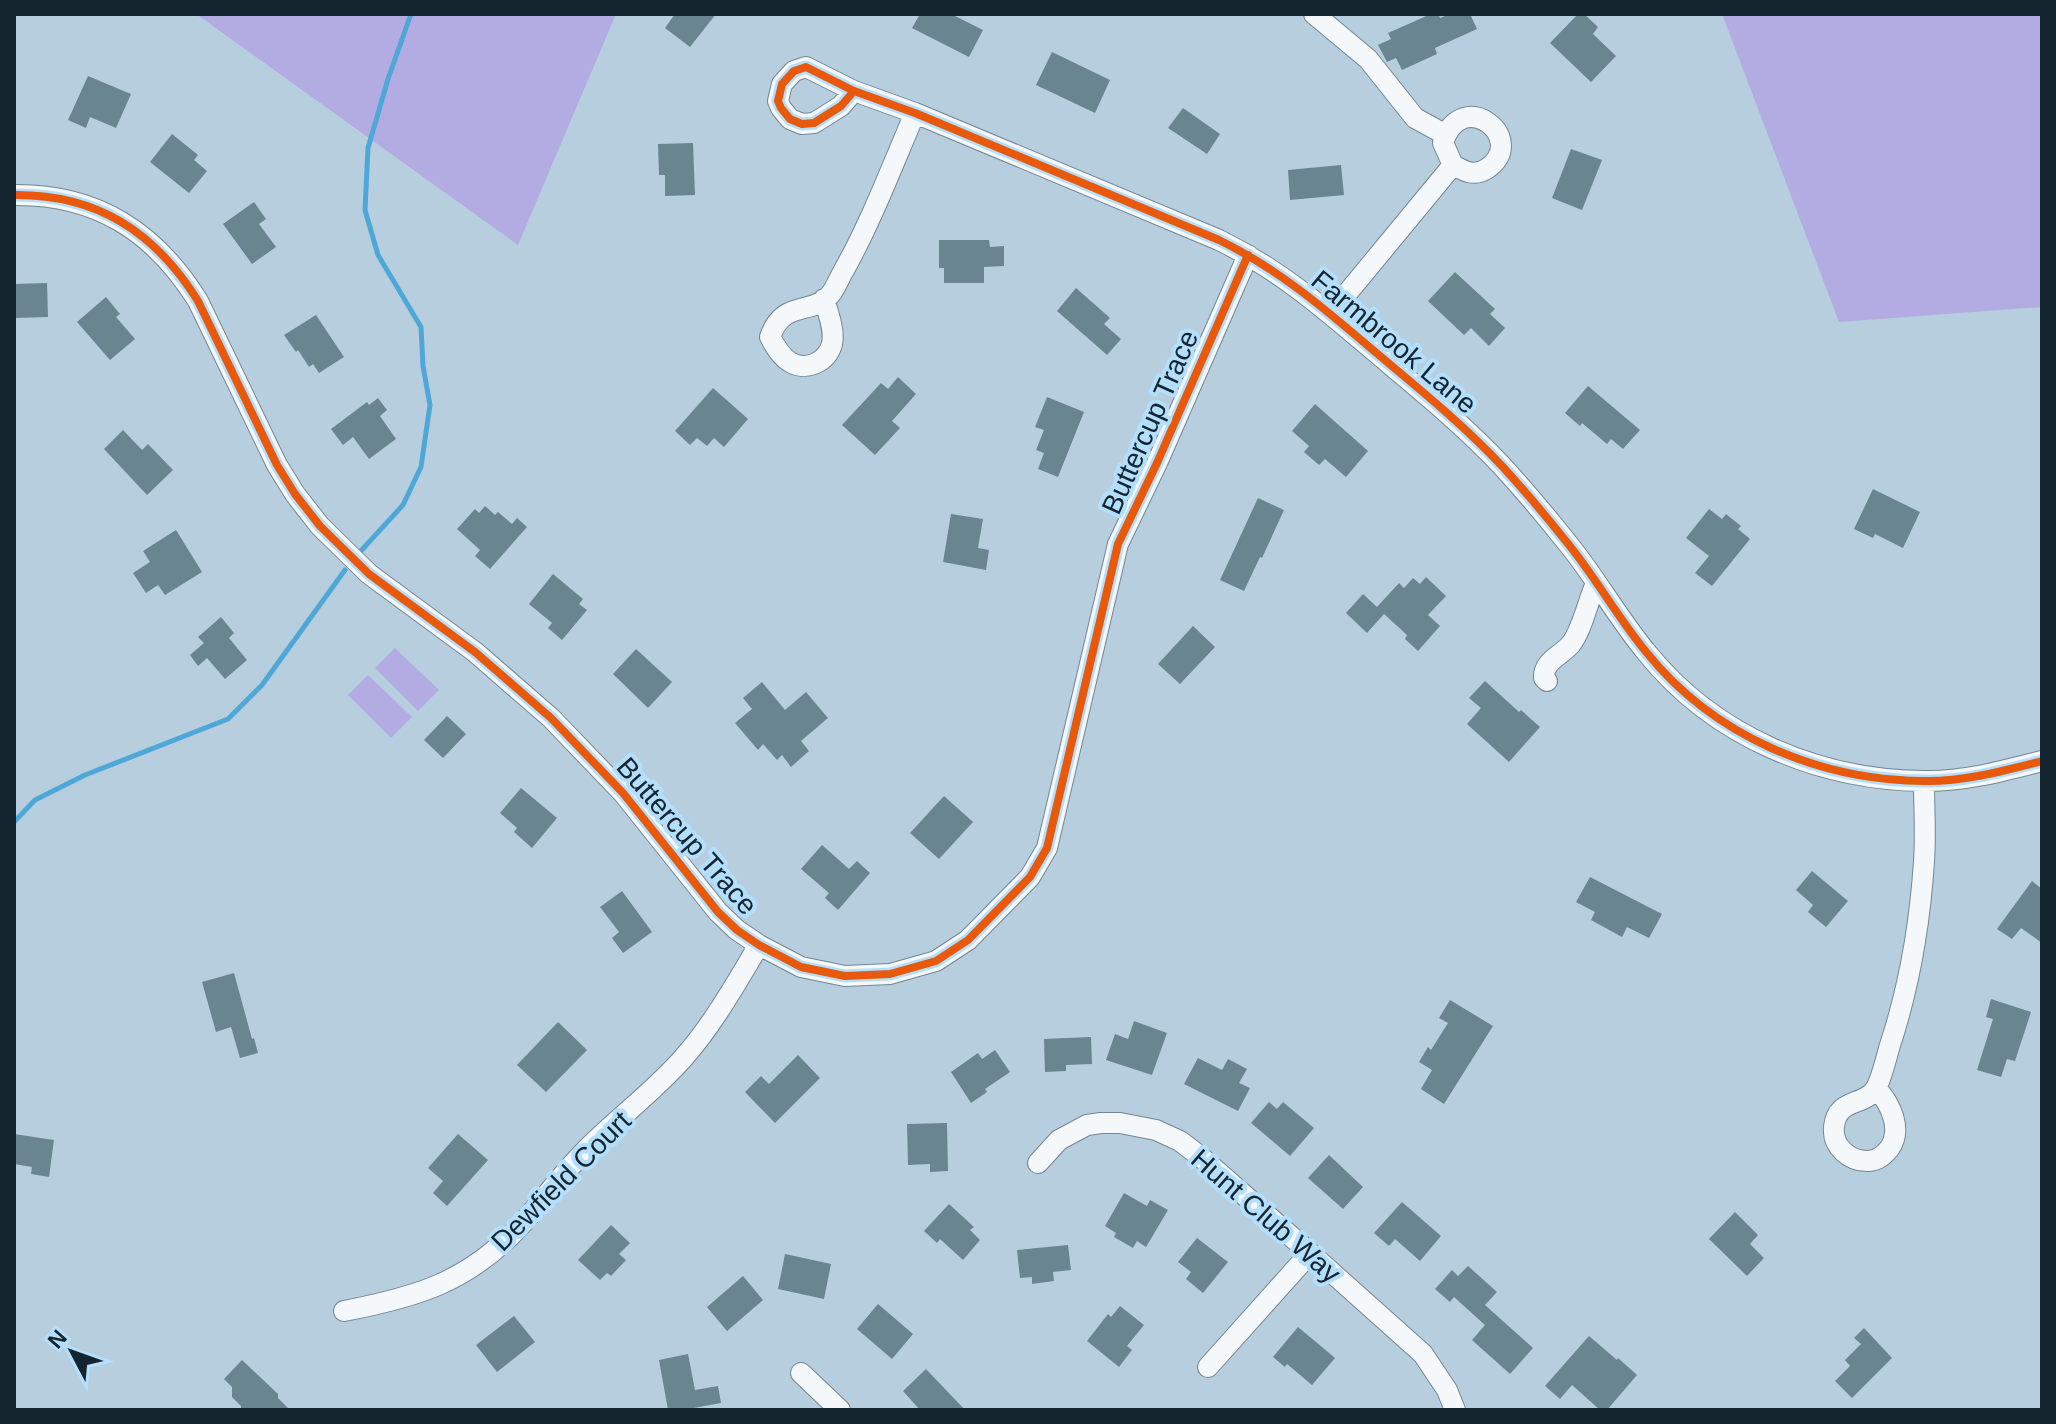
<svg xmlns="http://www.w3.org/2000/svg" width="2056" height="1424" font-family="Helvetica,sans-serif">
	<style>
		.green { fill: #b2ace3 }
		.lines { fill: none; stroke-linecap: round; stroke-linejoin: round }
		.stream { stroke: #4ea7d7; stroke-width: 5 }
		.building { fill: #698590 }
		.minor-casing { stroke: #748693; stroke-width: 22 }
		.minor { stroke: #f4f8fa; stroke-width: 20 }
		.cycleway-casing { stroke: #b4dffc; stroke-width: 13 }
		.cycleway { stroke: #e8590c; stroke-width: 8 }
		.labels { text-anchor: middle; dominant-baseline: central; stroke-width: 8; stroke-linejoin: round; paint-order: stroke }
		.street-label { font-size: 28px; fill: #142530; stroke: #b4dffc }
	</style>
	<rect width="100%" height="100%" fill="#b7cedf"/>
	<path class="green" d="M 196,14 L 616,14 L 518,245 Z
		M 1722,14 L 2042,14 L 2042,307 L 1839,322 Z
		M 395,648 L 439,690 L 418,711 L 375,668 Z
		M 368,675 L 412,717 L 391,738 L 348,695 Z"/>
	<g class="lines">
		<path class="stream" d="M 359,553 L 403,505 L 421,467 L 430,405 L 423,366 L 421,327 L 378,255 L 365,210 L 368,148 L 388,79 L 411,14
			M 14,822 L 35,800 L 85,775 L 228,719 L 262,685 L 345,570"/>
	</g>
	<path class="building" d="M 675,14 L 716,14 L 690,47 L 665,28 Z
		M 920,14 L 951,14 L 983,30 L 969,57 L 912,28 Z
		M 1431,14 L 1438,14 L 1440,18 L 1450,14 L 1470,14 L 1477,29 L 1435,48 L 1437,54 L 1402,70 L 1396,58 L 1387,62 L 1378,45 L 1391,39 L 1388,33 Z
		M 1578,14 L 1584,14 L 1598,27 L 1593,34 L 1616,56 L 1591,82 L 1550,43 Z
		M 1052,52 L 1110,80 L 1095,113 L 1036,85 Z
		M 88,76 L 131,94 L 116,128 L 90,117 L 86,128 L 68,120 Z
		M 1183,108 L 1220,134 L 1207,154 L 1168,128 Z
		M 172,134 L 198,155 L 194,160 L 207,171 L 189,193 L 150,162 Z
		M 693,143 L 695,195 L 665,196 L 665,175 L 659,175 L 658,144 Z
		M 1571,149 L 1602,160 L 1582,210 L 1552,198 Z
		M 1341,165 L 1344,195 L 1290,200 L 1288,170 Z
		M 254,202 L 266,219 L 259,224 L 276,247 L 252,264 L 223,224 Z
		M 939,240 L 989,240 L 990,247 L 1004,246 L 1004,266 L 984,267 L 984,283 L 944,283 L 944,268 L 939,268 Z
		M 1455,272 L 1495,309 L 1490,314 L 1505,328 L 1489,346 L 1471,328 L 1464,335 L 1428,301 Z
		M 47,283 L 48,317 L 14,318 L 14,284 Z
		M 1076,288 L 1110,318 L 1104,324 L 1121,339 L 1107,355 L 1057,311 Z
		M 106,297 L 120,314 L 116,317 L 135,339 L 110,360 L 77,322 Z
		M 316,315 L 344,357 L 319,373 L 313,364 L 309,367 L 298,350 L 296,352 L 284,335 Z
		M 898,377 L 916,394 L 892,421 L 900,428 L 875,455 L 842,425 L 881,383 L 888,389 Z
		M 1588,386 L 1640,430 L 1623,449 L 1611,439 L 1607,444 L 1582,423 L 1580,426 L 1565,413 Z
		M 713,388 L 748,419 L 724,447 L 714,438 L 707,446 L 697,438 L 690,445 L 675,431 Z
		M 1047,397 L 1084,412 L 1058,477 L 1038,469 L 1044,453 L 1036,450 L 1044,430 L 1035,427 Z
		M 378,398 L 387,410 L 380,416 L 396,439 L 369,459 L 353,437 L 343,445 L 331,429 L 367,402 L 369,405 Z
		M 1315,404 L 1368,451 L 1346,477 L 1325,459 L 1319,465 L 1304,452 L 1309,446 L 1292,431 Z
		M 123,430 L 142,450 L 148,444 L 173,470 L 147,495 L 104,449 Z
		M 1873,489 L 1920,512 L 1903,548 L 1875,534 L 1873,538 L 1854,529 Z
		M 1258,498 L 1284,510 L 1262,558 L 1260,557 L 1244,591 L 1220,580 Z
		M 485,506 L 495,515 L 498,512 L 512,524 L 517,518 L 527,527 L 490,569 L 475,556 L 480,550 L 457,529 L 475,509 L 479,513 Z
		M 1709,509 L 1722,519 L 1726,514 L 1741,526 L 1738,529 L 1750,539 L 1712,586 L 1695,573 L 1709,556 L 1686,538 Z
		M 951,514 L 983,519 L 978,548 L 989,550 L 986,570 L 943,562 Z
		M 176,530 L 202,572 L 165,595 L 158,585 L 146,593 L 133,573 L 150,562 L 143,551 Z
		M 553,574 L 583,599 L 579,604 L 587,610 L 562,640 L 548,628 L 552,623 L 529,604 Z
		M 1426,577 L 1446,596 L 1428,615 L 1440,626 L 1418,651 L 1405,639 L 1407,635 L 1384,614 L 1367,633 L 1346,613 L 1363,594 L 1377,607 L 1399,583 L 1404,588 L 1413,578 L 1420,584 Z
		M 221,617 L 234,633 L 229,638 L 247,660 L 225,679 L 207,658 L 198,666 L 190,655 L 204,643 L 198,637 Z
		M 1193,626 L 1215,647 L 1180,684 L 1158,664 Z
		M 636,649 L 672,682 L 648,708 L 613,674 Z
		M 1485,681 L 1519,712 L 1521,710 L 1540,727 L 1509,762 L 1467,724 L 1481,708 L 1469,698 Z
		M 762,682 L 785,710 L 806,692 L 828,718 L 801,741 L 809,751 L 791,767 L 782,755 L 777,760 L 763,744 L 758,750 L 735,723 L 752,709 L 743,698 Z
		M 447,716 L 466,734 L 443,758 L 424,740 Z
		M 521,788 L 557,818 L 532,848 L 514,832 L 517,828 L 500,813 Z
		M 944,796 L 973,822 L 939,859 L 910,833 Z
		M 822,845 L 849,869 L 857,861 L 870,873 L 838,910 L 825,898 L 829,893 L 801,869 Z
		M 1812,871 L 1848,901 L 1826,927 L 1808,912 L 1813,905 L 1796,890 Z
		M 1590,877 L 1662,914 L 1649,938 L 1627,927 L 1622,937 L 1591,920 L 1595,912 L 1576,902 Z
		M 2032,881 L 2042,889 L 2042,943 L 2021,928 L 2012,939 L 1997,929 Z
		M 622,891 L 652,932 L 623,953 L 612,938 L 619,932 L 600,907 Z
		M 234,973 L 252,1039 L 254,1038 L 258,1053 L 240,1058 L 231,1027 L 216,1032 L 202,982 Z
		M 1991,999 L 2031,1012 L 2015,1061 L 2007,1059 L 2001,1077 L 1977,1070 L 1993,1019 L 1986,1017 Z
		M 1450,1000 L 1493,1026 L 1444,1104 L 1421,1089 L 1432,1070 L 1419,1062 L 1428,1047 L 1431,1050 L 1448,1023 L 1439,1018 Z
		M 1134,1021 L 1167,1033 L 1152,1075 L 1106,1060 L 1115,1034 L 1128,1039 Z
		M 558,1022 L 587,1050 L 546,1092 L 517,1065 Z
		M 1091,1037 L 1092,1064 L 1066,1065 L 1066,1071 L 1045,1072 L 1044,1039 Z
		M 995,1050 L 1010,1072 L 985,1089 L 987,1092 L 971,1103 L 951,1072 L 978,1053 L 982,1059 Z
		M 798,1055 L 820,1078 L 775,1123 L 745,1092 L 761,1076 L 769,1084 Z
		M 1198,1058 L 1222,1070 L 1228,1059 L 1247,1069 L 1239,1083 L 1250,1088 L 1238,1111 L 1184,1084 Z
		M 1269,1102 L 1277,1109 L 1283,1102 L 1314,1128 L 1290,1156 L 1251,1123 Z
		M 947,1123 L 948,1171 L 930,1172 L 930,1164 L 908,1165 L 907,1124 Z
		M 14,1134 L 54,1140 L 49,1177 L 31,1174 L 32,1167 L 14,1164 Z
		M 458,1134 L 488,1160 L 447,1206 L 433,1193 L 443,1181 L 428,1168 Z
		M 1329,1155 L 1363,1187 L 1343,1209 L 1308,1178 Z
		M 1124,1193 L 1147,1206 L 1150,1200 L 1168,1210 L 1146,1247 L 1137,1241 L 1133,1248 L 1114,1237 L 1116,1233 L 1105,1226 Z
		M 1402,1202 L 1441,1236 L 1420,1261 L 1395,1239 L 1389,1246 L 1374,1233 Z
		M 949,1204 L 974,1227 L 970,1230 L 980,1240 L 963,1260 L 940,1239 L 937,1243 L 924,1231 Z
		M 1735,1212 L 1758,1235 L 1750,1244 L 1764,1258 L 1747,1276 L 1709,1239 Z
		M 611,1225 L 630,1243 L 619,1254 L 626,1260 L 611,1276 L 607,1273 L 600,1280 L 578,1260 Z
		M 1197,1238 L 1228,1262 L 1203,1293 L 1186,1279 L 1191,1272 L 1178,1262 Z
		M 1068,1245 L 1071,1270 L 1053,1272 L 1054,1281 L 1032,1284 L 1032,1277 L 1020,1278 L 1017,1250 Z
		M 785,1254 L 831,1264 L 824,1299 L 778,1289 Z
		M 1468,1266 L 1497,1292 L 1485,1305 L 1533,1348 L 1510,1374 L 1472,1340 L 1485,1325 L 1454,1297 L 1450,1302 L 1435,1289 L 1452,1270 L 1458,1276 Z
		M 743,1276 L 763,1300 L 727,1331 L 707,1307 Z
		M 878,1304 L 913,1334 L 892,1359 L 857,1329 Z
		M 1120,1306 L 1144,1325 L 1127,1346 L 1132,1350 L 1119,1367 L 1087,1341 L 1108,1314 L 1111,1317 Z
		M 514,1316 L 535,1342 L 497,1372 L 476,1345 Z
		M 1298,1327 L 1335,1358 L 1312,1385 L 1287,1364 L 1285,1367 L 1273,1357 Z
		M 1864,1328 L 1892,1358 L 1852,1398 L 1835,1381 L 1850,1366 L 1845,1360 L 1861,1344 L 1854,1338 Z
		M 1589,1336 L 1617,1360 L 1618,1358 L 1637,1375 L 1607,1410 L 1600,1410 L 1572,1385 L 1560,1399 L 1545,1386 Z
		M 688,1354 L 695,1390 L 718,1386 L 721,1403 L 683,1410 L 668,1410 L 659,1360 Z
		M 242,1360 L 278,1394 L 278,1398 L 290,1410 L 241,1410 L 241,1406 L 232,1397 L 232,1387 L 224,1379 Z
		M 926,1369 L 965,1410 L 920,1410 L 903,1391 Z"/>
	<g class="lines">
		<g class="minor-casing">
			<path id="minor" d="M 1314,14 L 1368,59 L 1415,118 L 1446,135
				M 854,91 L 841,106 L 814,123 L 802,124 L 790,119 L 781,108 L 778,101 L 782,84 L 794,71 L 806,67 L 854,91 L 915,113 L 1219,240 C 1276,268 1319,304 1367,345 C 1413,384 1461,422 1502,466 C 1524,490 1545,515 1565,540 C 1595,576 1617,617 1647,653 C 1714,736 1818,780 1923,781 C 1963,782 2003,771 2042,761
				M 14,195 C 97,194 155,232 198,301 L 277,465 L 295,494 L 320,526 L 369,574 L 475,652 L 551,718 L 623,793 L 718,912 L 737,930 L 759,945 L 801,967 L 845,976 L 890,974 L 936,961 L 968,940 L 1030,877 L 1047,848 L 1118,544 L 1157,463 L 1248,255
				M 824,299 C 828,313 835,330 832,344 C 827,362 806,372 790,362 C 781,357 775,346 770,337 C 783,300 809,315 828,297 C 835,291 839,278 844,270 C 871,222 893,164 915,113
				M 1330,314 L 1453,165 L 1443,143 C 1461,85 1529,138 1488,168 C 1475,177 1466,172 1453,165
				M 1547,681 L 1544,678 C 1543,661 1561,656 1571,644 C 1582,630 1588,601 1596,583
				M 1876,1088 C 1891,1104 1903,1130 1889,1149 C 1883,1156 1878,1160 1869,1161 C 1850,1162 1832,1147 1834,1127 C 1837,1097 1865,1107 1876,1088 C 1882,1078 1887,1054 1891,1042 C 1910,983 1920,923 1924,861 C 1926,835 1924,808 1924,782
				M 1038,1163 L 1059,1140 L 1087,1125 L 1101,1123 L 1120,1123 L 1156,1130 L 1180,1141 L 1201,1157 L 1310,1253 L 1423,1354 L 1447,1390 L 1455,1410
				M 344,1311 C 417,1297 468,1282 520,1226 C 542,1202 561,1175 584,1152 C 616,1119 654,1092 685,1056 C 714,1023 736,983 759,945
				M 1208,1367 L 1310,1253
				M 801,1373 L 840,1410"/>
		</g>
		<use href="#minor" class="minor"/>
		<g class="cycleway-casing">
			<path id="cycleway" d="M 854,91 L 841,106 L 814,123 L 802,124 L 790,119 L 781,108 L 778,101 L 782,84 L 794,71 L 806,67 L 854,91 L 915,113 L 1219,240 C 1276,268 1319,304 1367,345 C 1413,384 1461,422 1502,466 C 1524,490 1545,515 1565,540 C 1595,576 1617,617 1647,653 C 1714,736 1818,780 1923,781 C 1963,782 2003,771 2042,761
				M 14,195 C 97,194 155,232 198,301 L 277,465 L 295,494 L 320,526 L 369,574 L 475,652 L 551,718 L 623,793 L 718,912 L 737,930 L 759,945 L 801,967 L 845,976 L 890,974 L 936,961 L 968,940 L 1030,877 L 1047,848 L 1118,544 L 1157,463 L 1248,255"/>
		</g>
		<use href="#cycleway" class="cycleway"/>
	</g>
	<g class="labels">
		<g class="street-label">
			<text transform="translate(1394 342) rotate(40)">Farmbrook Lane</text>
			<text transform="translate(1150 422) rotate(-66)">Buttercup Trace</text>
			<text transform="translate(687 836) rotate(49)">Buttercup Trace</text>
			<text transform="translate(561 1181) rotate(-45)">Dewfield Court</text>
			<text transform="translate(1266 1216) rotate(41)">Hunt Club Way</text>
		</g>
	</g>
	<rect width="2056" height="1424" fill="none" stroke="#142530" stroke-width="32"/>
	<g transform="translate(72 1352) rotate(311)" stroke="#b4dffc" stroke-width="6" paint-order="stroke">
	<path d="M0-6L14 30L0 20L-14 30Z" fill="#142530"/>
	<text y="-12" font-size="22" font-weight="bold" text-anchor="middle" fill="#142530">N</text>
	</g>
</svg>
